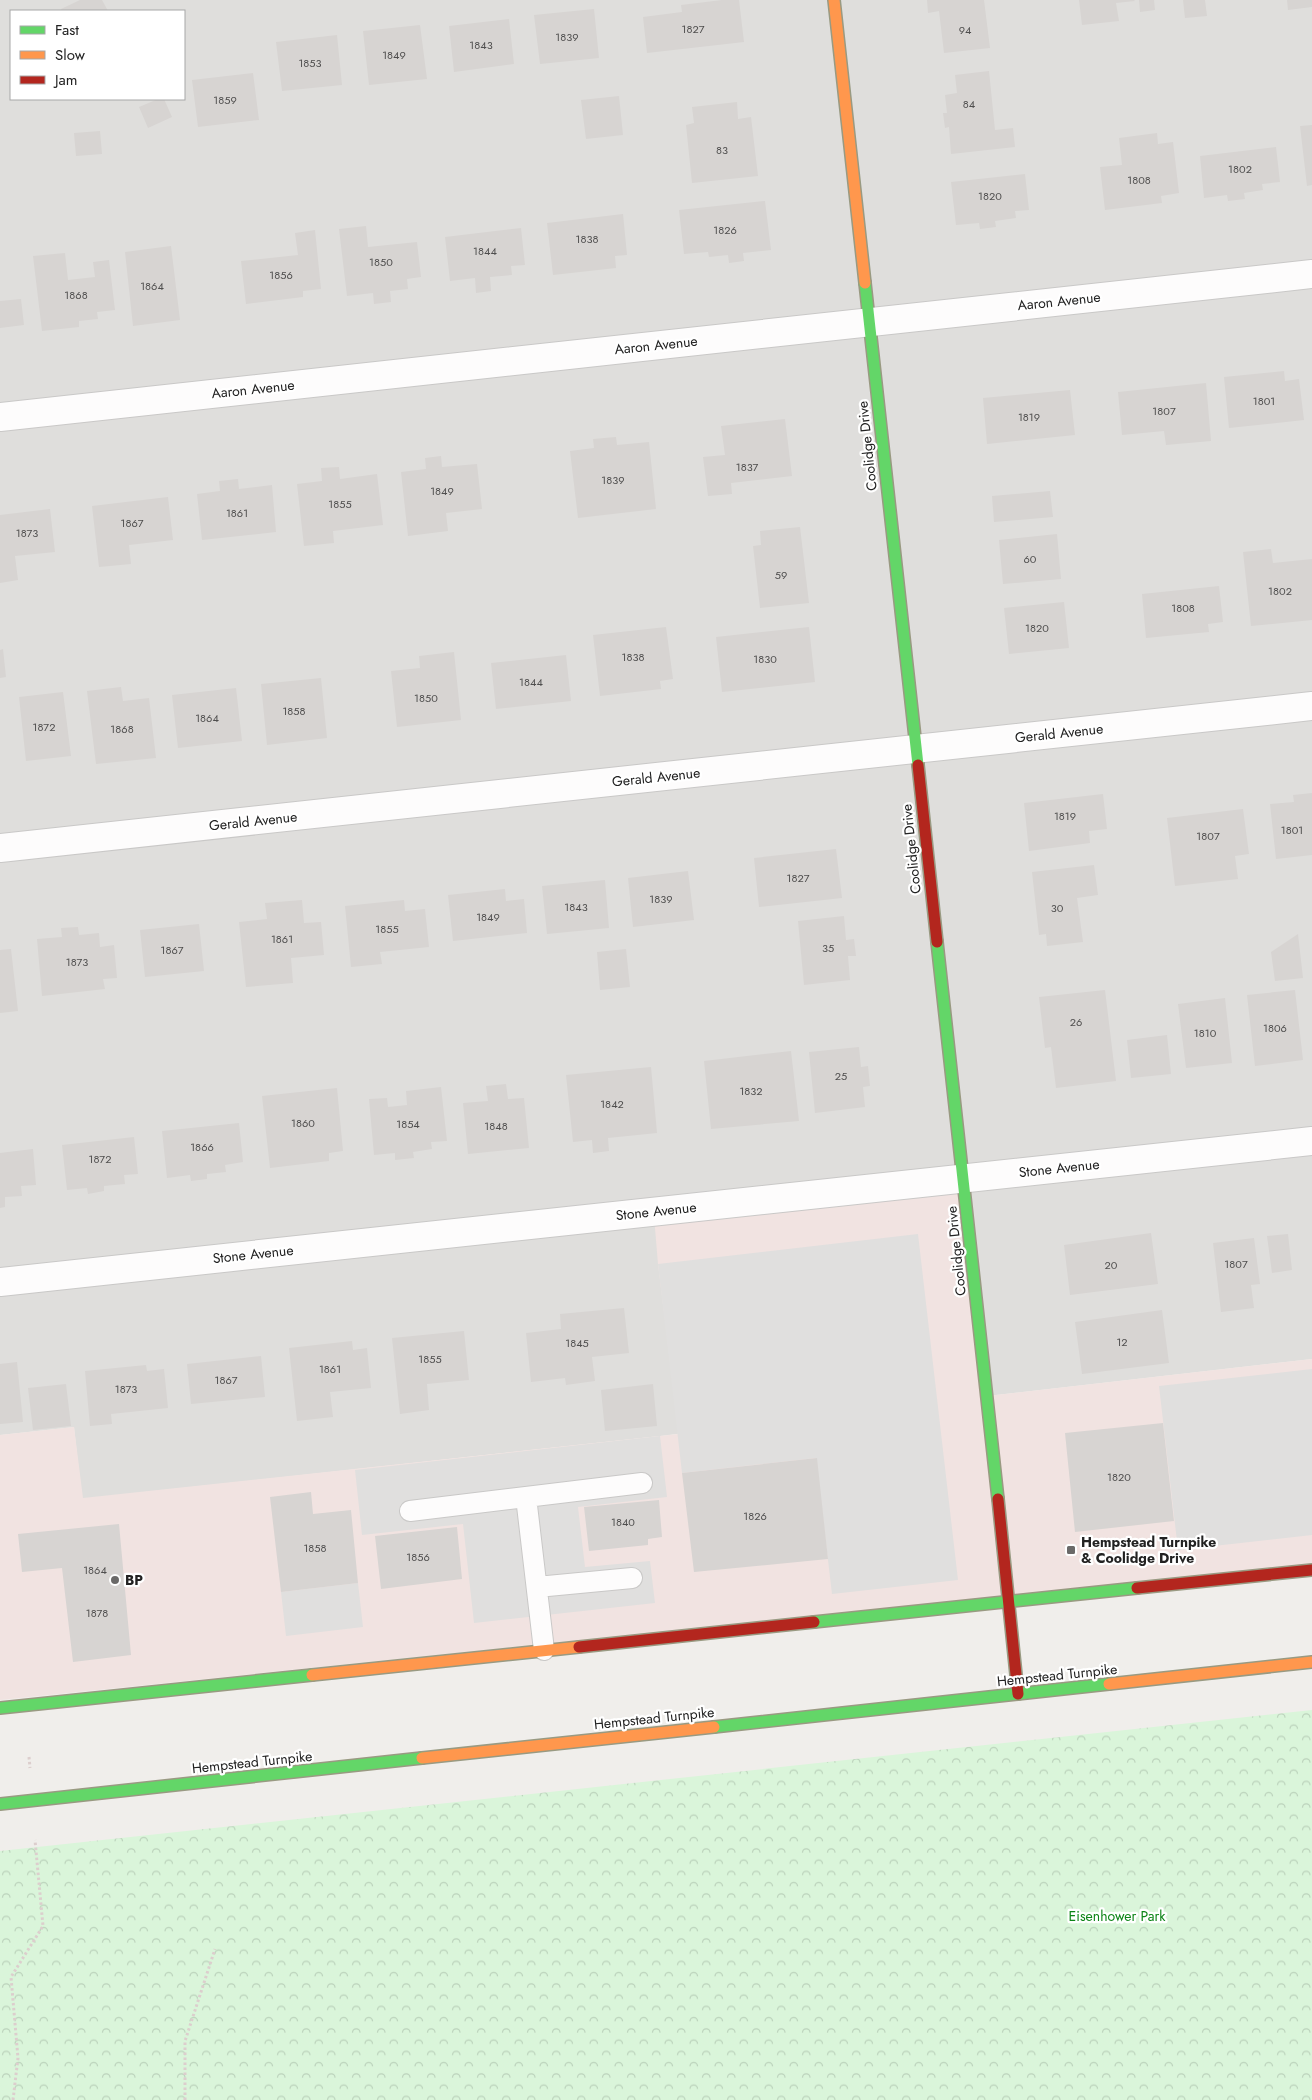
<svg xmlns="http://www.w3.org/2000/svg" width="1312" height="2100" font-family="Jost,sans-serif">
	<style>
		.residential { fill: #dfdedc; fill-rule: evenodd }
		.commercial { fill: #f1e3e1 }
		.park { fill: url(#park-crowns) }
		.parking { fill: #e0dfde }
		.building { fill: #d7d4d2 }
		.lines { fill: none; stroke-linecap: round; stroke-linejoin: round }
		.lane-casing { stroke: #c9c8c7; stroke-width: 22 }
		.street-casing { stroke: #c9c8c7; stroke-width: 30 }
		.fast-casing { stroke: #999a82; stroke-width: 14 }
		.slow-casing { stroke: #999a82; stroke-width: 14 }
		.jam-casing { stroke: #999a82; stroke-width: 14 }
		.path { stroke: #dccecd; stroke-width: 3; stroke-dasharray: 2.5 2.5; stroke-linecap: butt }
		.lane { stroke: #fdfcfc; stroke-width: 20 }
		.street { stroke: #fdfcfc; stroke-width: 28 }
		.fast { stroke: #63d668; stroke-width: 11 }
		.slow { stroke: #ff974d; stroke-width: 11 }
		.jam { stroke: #b3261e; stroke-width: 11 }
		.poi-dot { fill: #6a6968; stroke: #fff; stroke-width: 2 }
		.labels { text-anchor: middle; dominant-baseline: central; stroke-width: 4.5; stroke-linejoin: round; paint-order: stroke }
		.number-label { font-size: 11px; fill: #4f4e4e }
		.street-label { font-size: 14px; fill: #222; stroke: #fff }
		.poi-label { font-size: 14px; font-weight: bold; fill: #222; stroke: #fff; text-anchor: start }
		.park-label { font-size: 14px; fill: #0c8416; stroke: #fff }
	</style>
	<defs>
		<pattern id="park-crowns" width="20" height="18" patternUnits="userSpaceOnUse" patternTransform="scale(1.25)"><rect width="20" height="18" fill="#daf5da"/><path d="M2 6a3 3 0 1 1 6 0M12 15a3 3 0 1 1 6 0" fill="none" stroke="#bbd2bb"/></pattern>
	</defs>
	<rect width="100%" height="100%" fill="#f0eeeb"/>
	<path class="residential" d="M 0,0 L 1312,0 L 1312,1359 L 987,1396 L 660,1436 L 82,1499 L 74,1427 L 0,1435 ZM 11,11 L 184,11 L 184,99 L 11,99 Z"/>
	<path class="commercial" d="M 965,1176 L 987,1396 L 1312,1359 L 1312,1565 L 0,1700 L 0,1435 L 74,1427 L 83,1498 L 679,1434 L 658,1264 L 653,1204 Z"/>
	<path class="park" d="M 1312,1710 L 1312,2100 L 0,2100 L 0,1851 Z"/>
	<path class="parking" d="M 918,1234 L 958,1580 L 832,1594 L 816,1458 L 682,1473 L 658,1264 Z
		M 1312,1369 L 1312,1535 L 1178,1550 L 1159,1386 Z
		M 660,1436 L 667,1497 L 578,1507 L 585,1567 L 650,1561 L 655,1603 L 474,1623 L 463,1524 L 362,1535 L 355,1470 Z
		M 358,1583 L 363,1627 L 286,1636 L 281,1592 Z"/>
	<path class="building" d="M 80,0 L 102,0 L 108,11 L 62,11 L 61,9 Z
		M 722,0 L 739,0 L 744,42 L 647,53 L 643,17 L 682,12 L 681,5 Z
		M 927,0 L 984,0 L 990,48 L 944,53 L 939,11 L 928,13 Z
		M 1079,0 L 1134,0 L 1135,1 L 1116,3 L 1119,21 L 1082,25 Z
		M 1139,0 L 1154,0 L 1155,10 L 1140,12 Z
		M 1183,0 L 1205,0 L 1207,16 L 1185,18 Z
		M 1287,0 L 1312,0 L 1312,7 L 1288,10 Z
		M 594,9 L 599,58 L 540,64 L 534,15 Z
		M 509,19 L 514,64 L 454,72 L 449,26 Z
		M 420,25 L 427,79 L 369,85 L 363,31 Z
		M 337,35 L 342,85 L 282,91 L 276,42 Z
		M 989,71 L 995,130 L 1013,128 L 1015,147 L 951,154 L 949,127 L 945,128 L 943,113 L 947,113 L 945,95 L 957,93 L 955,75 Z
		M 253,73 L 259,120 L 198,127 L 192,80 Z
		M 619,96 L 623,135 L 586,139 L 581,100 Z
		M 158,99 L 164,99 L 172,117 L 148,128 L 139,107 Z
		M 737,102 L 738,119 L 751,117 L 758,176 L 692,183 L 686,125 L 694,123 L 692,107 Z
		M 1312,125 L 1312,185 L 1307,186 L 1300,126 Z
		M 100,131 L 102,154 L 76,156 L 74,133 Z
		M 1157,133 L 1158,144 L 1173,142 L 1179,193 L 1161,196 L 1162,203 L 1105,210 L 1100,167 L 1122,165 L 1119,138 Z
		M 1276,147 L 1280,182 L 1262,184 L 1263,190 L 1244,193 L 1245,199 L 1228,201 L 1227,195 L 1204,198 L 1200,156 Z
		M 1025,174 L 1029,210 L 1015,211 L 1016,218 L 995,221 L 996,227 L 980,229 L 979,223 L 956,225 L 951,182 Z
		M 765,201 L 771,250 L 743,253 L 744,261 L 729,263 L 728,255 L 709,257 L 708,252 L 684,254 L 679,210 Z
		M 623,214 L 627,255 L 615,256 L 616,268 L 553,275 L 547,223 Z
		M 366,226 L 368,247 L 417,242 L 421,277 L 407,279 L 408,289 L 390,291 L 391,302 L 374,304 L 373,293 L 347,296 L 339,229 Z
		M 521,228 L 525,265 L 511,266 L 512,275 L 490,277 L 491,291 L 476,293 L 475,278 L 450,281 L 445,237 Z
		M 315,230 L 321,289 L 303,291 L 303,297 L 246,304 L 241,261 L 298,255 L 295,233 Z
		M 171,246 L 180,320 L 133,326 L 125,252 Z
		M 65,253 L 68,280 L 95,277 L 93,262 L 109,260 L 115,310 L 97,312 L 98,319 L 79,321 L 79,327 L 42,331 L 33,256 Z
		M 21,299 L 24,325 L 0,328 L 0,301 Z
		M 1284,371 L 1285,381 L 1299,379 L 1304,420 L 1229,428 L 1224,377 Z
		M 1206,383 L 1211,441 L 1166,445 L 1164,431 L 1122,435 L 1118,392 Z
		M 1070,390 L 1075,435 L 987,444 L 983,398 Z
		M 785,419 L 792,476 L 731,483 L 732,494 L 708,496 L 703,457 L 725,455 L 721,426 Z
		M 616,437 L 617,445 L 649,442 L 656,509 L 578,518 L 570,451 L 594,448 L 593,439 Z
		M 441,456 L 442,467 L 477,464 L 482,509 L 446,513 L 448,531 L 408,536 L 401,472 L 426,469 L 425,458 Z
		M 339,467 L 340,479 L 377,474 L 383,525 L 333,531 L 334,543 L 304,546 L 297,484 L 322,481 L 321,468 Z
		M 238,479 L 239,489 L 272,485 L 276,532 L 202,540 L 197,494 L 220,491 L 219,481 Z
		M 1050,491 L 1053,517 L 994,522 L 992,496 Z
		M 168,497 L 173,540 L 129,545 L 131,564 L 99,567 L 92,506 Z
		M 50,509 L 55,552 L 15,556 L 18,580 L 0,583 L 0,515 Z
		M 800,527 L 809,603 L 760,608 L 753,546 L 761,545 L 760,531 Z
		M 1057,534 L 1061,579 L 1003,584 L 999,540 Z
		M 1271,549 L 1273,563 L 1312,559 L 1312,620 L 1251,626 L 1243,552 Z
		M 1219,586 L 1223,622 L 1208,624 L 1209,632 L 1146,638 L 1142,594 Z
		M 1064,602 L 1069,648 L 1009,654 L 1004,608 Z
		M 666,627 L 673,679 L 660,681 L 661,689 L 600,696 L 593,635 Z
		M 809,627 L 815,682 L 722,692 L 716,637 Z
		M 3,649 L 6,677 L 0,678 L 0,650 Z
		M 454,652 L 461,720 L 397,727 L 391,671 L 420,668 L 419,656 Z
		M 566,655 L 571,701 L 496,709 L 491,663 Z
		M 321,678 L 327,738 L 267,745 L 261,684 Z
		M 121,687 L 123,701 L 149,698 L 156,758 L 96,764 L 87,691 Z
		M 236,688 L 242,741 L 178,748 L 172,695 Z
		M 63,692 L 71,756 L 26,761 L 19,697 Z
		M 1312,793 L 1312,855 L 1276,859 L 1270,804 L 1294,802 L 1293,795 Z
		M 1103,794 L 1107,829 L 1089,831 L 1090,843 L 1029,851 L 1024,803 Z
		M 1243,809 L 1249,854 L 1235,856 L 1238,879 L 1175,886 L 1167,818 Z
		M 836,849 L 842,898 L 759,907 L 754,858 Z
		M 1094,865 L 1098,895 L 1077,898 L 1083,942 L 1047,946 L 1046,934 L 1039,935 L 1032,872 Z
		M 688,871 L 694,920 L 633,927 L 628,878 Z
		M 605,880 L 609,928 L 547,934 L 542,886 Z
		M 505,889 L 506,901 L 524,899 L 527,933 L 453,941 L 448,895 Z
		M 302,900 L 304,923 L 321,922 L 324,955 L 291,958 L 293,983 L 246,987 L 239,922 L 267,919 L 265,903 Z
		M 404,900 L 405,911 L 425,909 L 429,947 L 380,952 L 382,964 L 351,967 L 345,906 Z
		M 844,916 L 846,940 L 854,939 L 856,956 L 848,956 L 850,980 L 804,985 L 798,921 Z
		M 199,924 L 204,971 L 145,977 L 140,930 Z
		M 78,927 L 79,935 L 99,933 L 100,947 L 114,945 L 117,978 L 103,979 L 105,989 L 42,996 L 37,939 L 62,937 L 61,928 Z
		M 1298,934 L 1303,978 L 1275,981 L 1271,952 Z
		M 11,949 L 18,1011 L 0,1013 L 0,950 Z
		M 626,949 L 630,987 L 600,990 L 597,952 Z
		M 1105,990 L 1116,1081 L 1056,1088 L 1051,1047 L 1045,1048 L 1039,997 Z
		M 1295,990 L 1303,1060 L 1255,1066 L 1247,995 Z
		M 1225,998 L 1232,1063 L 1186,1068 L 1178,1004 Z
		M 1167,1035 L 1171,1074 L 1131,1078 L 1127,1040 Z
		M 859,1047 L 861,1067 L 868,1066 L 870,1086 L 863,1087 L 865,1107 L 815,1113 L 809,1052 Z
		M 791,1051 L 799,1121 L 711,1129 L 704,1061 Z
		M 651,1067 L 657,1133 L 608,1138 L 609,1151 L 593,1153 L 592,1140 L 573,1142 L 566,1075 Z
		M 506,1084 L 508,1099 L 524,1098 L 529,1148 L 468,1154 L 463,1103 L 488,1101 L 486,1086 Z
		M 441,1087 L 447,1141 L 431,1142 L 432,1149 L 413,1152 L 414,1158 L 395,1160 L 395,1153 L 374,1155 L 369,1099 L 387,1098 L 388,1107 L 407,1105 L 406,1091 Z
		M 337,1088 L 343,1151 L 329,1153 L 329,1161 L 270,1168 L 262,1096 Z
		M 239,1123 L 243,1162 L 225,1165 L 226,1172 L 207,1174 L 207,1179 L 191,1181 L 190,1175 L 167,1178 L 162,1131 Z
		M 134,1137 L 138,1174 L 124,1175 L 125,1184 L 104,1186 L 104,1191 L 88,1194 L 87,1188 L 67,1190 L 62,1145 Z
		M 33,1149 L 36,1185 L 21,1186 L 22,1196 L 5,1197 L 5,1207 L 0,1208 L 0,1153 Z
		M 1151,1233 L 1158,1284 L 1070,1295 L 1064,1245 Z
		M 1288,1234 L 1292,1270 L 1272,1273 L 1267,1236 Z
		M 1254,1238 L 1260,1284 L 1251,1285 L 1254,1308 L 1221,1312 L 1213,1243 Z
		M 624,1308 L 629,1353 L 592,1357 L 595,1381 L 566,1385 L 565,1378 L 531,1382 L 526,1333 L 561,1329 L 560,1314 Z
		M 1162,1310 L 1169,1363 L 1082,1374 L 1075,1322 Z
		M 464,1331 L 469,1380 L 427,1384 L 429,1410 L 400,1414 L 392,1338 Z
		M 352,1341 L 353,1350 L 367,1348 L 371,1388 L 330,1392 L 333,1417 L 297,1421 L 289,1348 Z
		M 261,1356 L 265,1397 L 191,1404 L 187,1364 Z
		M 17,1362 L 23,1422 L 0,1424 L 0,1364 Z
		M 146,1365 L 147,1371 L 164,1369 L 168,1408 L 111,1414 L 112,1424 L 90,1426 L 85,1371 Z
		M 66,1384 L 71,1426 L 33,1430 L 28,1388 Z
		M 653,1384 L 657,1426 L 605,1431 L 601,1390 Z
		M 1163,1423 L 1174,1521 L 1075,1532 L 1065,1433 Z
		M 817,1458 L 828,1559 L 694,1572 L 682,1473 Z
		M 311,1492 L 313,1514 L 351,1510 L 358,1583 L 281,1592 L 270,1497 Z
		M 659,1500 L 662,1537 L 648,1539 L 648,1545 L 589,1551 L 584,1507 Z
		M 119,1524 L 131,1655 L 73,1662 L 62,1568 L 22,1572 L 18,1534 Z
		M 457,1527 L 462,1579 L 381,1589 L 375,1536 Z"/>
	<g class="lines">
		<g class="lane-casing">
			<path id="lane" d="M 526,1497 L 642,1483
				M 410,1511 L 526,1497 L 544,1650
				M 537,1587 L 632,1578"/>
		</g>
		<g class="street-casing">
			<path id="street" d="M 0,417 L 1312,274
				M 0,848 L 1312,706
				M 0,1282 L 1312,1141"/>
		</g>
		<g class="fast-casing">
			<path id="fast" d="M 865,283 L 918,765
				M 937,942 L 998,1499
				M 814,1622 L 1137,1588
				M 0,1708 L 312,1675
				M 714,1727 L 1109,1684
				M 0,1804 L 422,1758"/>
		</g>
		<g class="slow-casing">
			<path id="slow" d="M 834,0 L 865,283
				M 312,1675 L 579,1647
				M 1109,1684 L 1312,1662
				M 422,1758 L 714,1727"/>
		</g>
		<g class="jam-casing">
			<path id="jam" d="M 918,765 L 937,942
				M 998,1499 L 1018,1694
				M 1137,1588 L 1312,1570
				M 579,1647 L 814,1622"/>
		</g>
		<path class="path" d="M 29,1757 L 30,1768
			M 13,2100 L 18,2058 L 11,1977 L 43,1926 L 35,1840
			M 185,2100 L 185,2041 L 215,1949"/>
		<use href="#lane" class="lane"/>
		<use href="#street" class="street"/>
		<use href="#fast" class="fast"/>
		<use href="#slow" class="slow"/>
		<use href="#jam" class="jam"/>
	</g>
	<g class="poi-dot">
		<rect x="1066" y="1545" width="10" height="10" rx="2.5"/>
		<circle cx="115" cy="1580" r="5"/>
	</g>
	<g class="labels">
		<g class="number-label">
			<text x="693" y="29">1827</text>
			<text x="965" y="30">94</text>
			<text x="567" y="37">1839</text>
			<text x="481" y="45">1843</text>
			<text x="394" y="55">1849</text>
			<text x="310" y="63">1853</text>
			<text x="225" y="100">1859</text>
			<text x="969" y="104">84</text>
			<text x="722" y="150">83</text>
			<text x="1240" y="169">1802</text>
			<text x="1139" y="180">1808</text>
			<text x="990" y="196">1820</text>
			<text x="725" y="230">1826</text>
			<text x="587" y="239">1838</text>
			<text x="485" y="251">1844</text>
			<text x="381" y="262">1850</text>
			<text x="281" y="275">1856</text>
			<text x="152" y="286">1864</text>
			<text x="76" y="295">1868</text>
			<text x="1264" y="401">1801</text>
			<text x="1164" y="411">1807</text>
			<text x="1029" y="417">1819</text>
			<text x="747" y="467">1837</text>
			<text x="613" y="480">1839</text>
			<text x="442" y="491">1849</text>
			<text x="340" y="504">1855</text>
			<text x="237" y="513">1861</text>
			<text x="132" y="523">1867</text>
			<text x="27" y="533">1873</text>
			<text x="1030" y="559">60</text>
			<text x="781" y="575">59</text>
			<text x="1280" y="591">1802</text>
			<text x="1183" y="608">1808</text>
			<text x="1037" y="628">1820</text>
			<text x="633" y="657">1838</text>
			<text x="765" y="659">1830</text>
			<text x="531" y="682">1844</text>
			<text x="426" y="698">1850</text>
			<text x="294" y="711">1858</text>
			<text x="207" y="718">1864</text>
			<text x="44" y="727">1872</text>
			<text x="122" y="729">1868</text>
			<text x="1065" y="816">1819</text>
			<text x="1292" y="830">1801</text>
			<text x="1208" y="836">1807</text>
			<text x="798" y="878">1827</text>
			<text x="661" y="899">1839</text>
			<text x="576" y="907">1843</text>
			<text x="1057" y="908">30</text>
			<text x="488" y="917">1849</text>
			<text x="387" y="929">1855</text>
			<text x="282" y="939">1861</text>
			<text x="828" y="948">35</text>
			<text x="172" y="950">1867</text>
			<text x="77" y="962">1873</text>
			<text x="1076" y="1022">26</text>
			<text x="1275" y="1028">1806</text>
			<text x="1205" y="1033">1810</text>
			<text x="841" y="1076">25</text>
			<text x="751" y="1091">1832</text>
			<text x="612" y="1104">1842</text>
			<text x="303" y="1123">1860</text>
			<text x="408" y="1124">1854</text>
			<text x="496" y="1126">1848</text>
			<text x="202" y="1147">1866</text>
			<text x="100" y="1159">1872</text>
			<text x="1236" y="1264">1807</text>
			<text x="1111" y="1265">20</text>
			<text x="1122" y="1342">12</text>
			<text x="577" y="1343">1845</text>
			<text x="430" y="1359">1855</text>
			<text x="330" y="1369">1861</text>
			<text x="226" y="1380">1867</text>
			<text x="126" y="1389">1873</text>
			<text x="1119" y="1477">1820</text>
			<text x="755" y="1516">1826</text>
			<text x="623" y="1522">1840</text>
			<text x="315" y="1548">1858</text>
			<text x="418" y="1557">1856</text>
			<text x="95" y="1570">1864</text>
			<text x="97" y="1613">1878</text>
		</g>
		<g class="street-label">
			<text transform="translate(1059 301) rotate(-6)">Aaron Avenue</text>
			<text transform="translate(656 345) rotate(-6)">Aaron Avenue</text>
			<text transform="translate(253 389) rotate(-6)">Aaron Avenue</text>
			<text transform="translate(867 446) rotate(-96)">Coolidge Drive</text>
			<text transform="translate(1059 733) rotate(-6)">Gerald Avenue</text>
			<text transform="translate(656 777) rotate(-6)">Gerald Avenue</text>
			<text transform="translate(253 821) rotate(-6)">Gerald Avenue</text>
			<text transform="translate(911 849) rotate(-96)">Coolidge Drive</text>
			<text transform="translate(1059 1168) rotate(-6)">Stone Avenue</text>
			<text transform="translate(656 1211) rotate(-6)">Stone Avenue</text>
			<text transform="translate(956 1251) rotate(-96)">Coolidge Drive</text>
			<text transform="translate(253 1254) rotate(-6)">Stone Avenue</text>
			<text transform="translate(1057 1675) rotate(-6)">Hempstead Turnpike</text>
			<text transform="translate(654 1718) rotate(-6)">Hempstead Turnpike</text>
			<text transform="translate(252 1762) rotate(-6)">Hempstead Turnpike</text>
		</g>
		<g class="poi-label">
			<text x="1081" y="1542">Hempstead Turnpike<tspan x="1081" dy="16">&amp; Coolidge Drive</tspan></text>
			<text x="125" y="1580">BP</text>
		</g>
		<g class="park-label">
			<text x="1117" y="1916">Eisenhower Park</text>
		</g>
	</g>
	<rect x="10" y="10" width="175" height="90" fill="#ffffff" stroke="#a7a7a7"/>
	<rect x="20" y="26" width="25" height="8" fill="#63d668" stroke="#a7a7a7"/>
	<text x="55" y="35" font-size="15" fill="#222222">Fast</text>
	<rect x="20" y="51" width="25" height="8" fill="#ff974d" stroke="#a7a7a7"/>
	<text x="55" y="60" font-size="15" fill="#222222">Slow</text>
	<rect x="20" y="76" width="25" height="8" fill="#b3261e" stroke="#a7a7a7"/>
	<text x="55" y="85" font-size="15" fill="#222222">Jam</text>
</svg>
